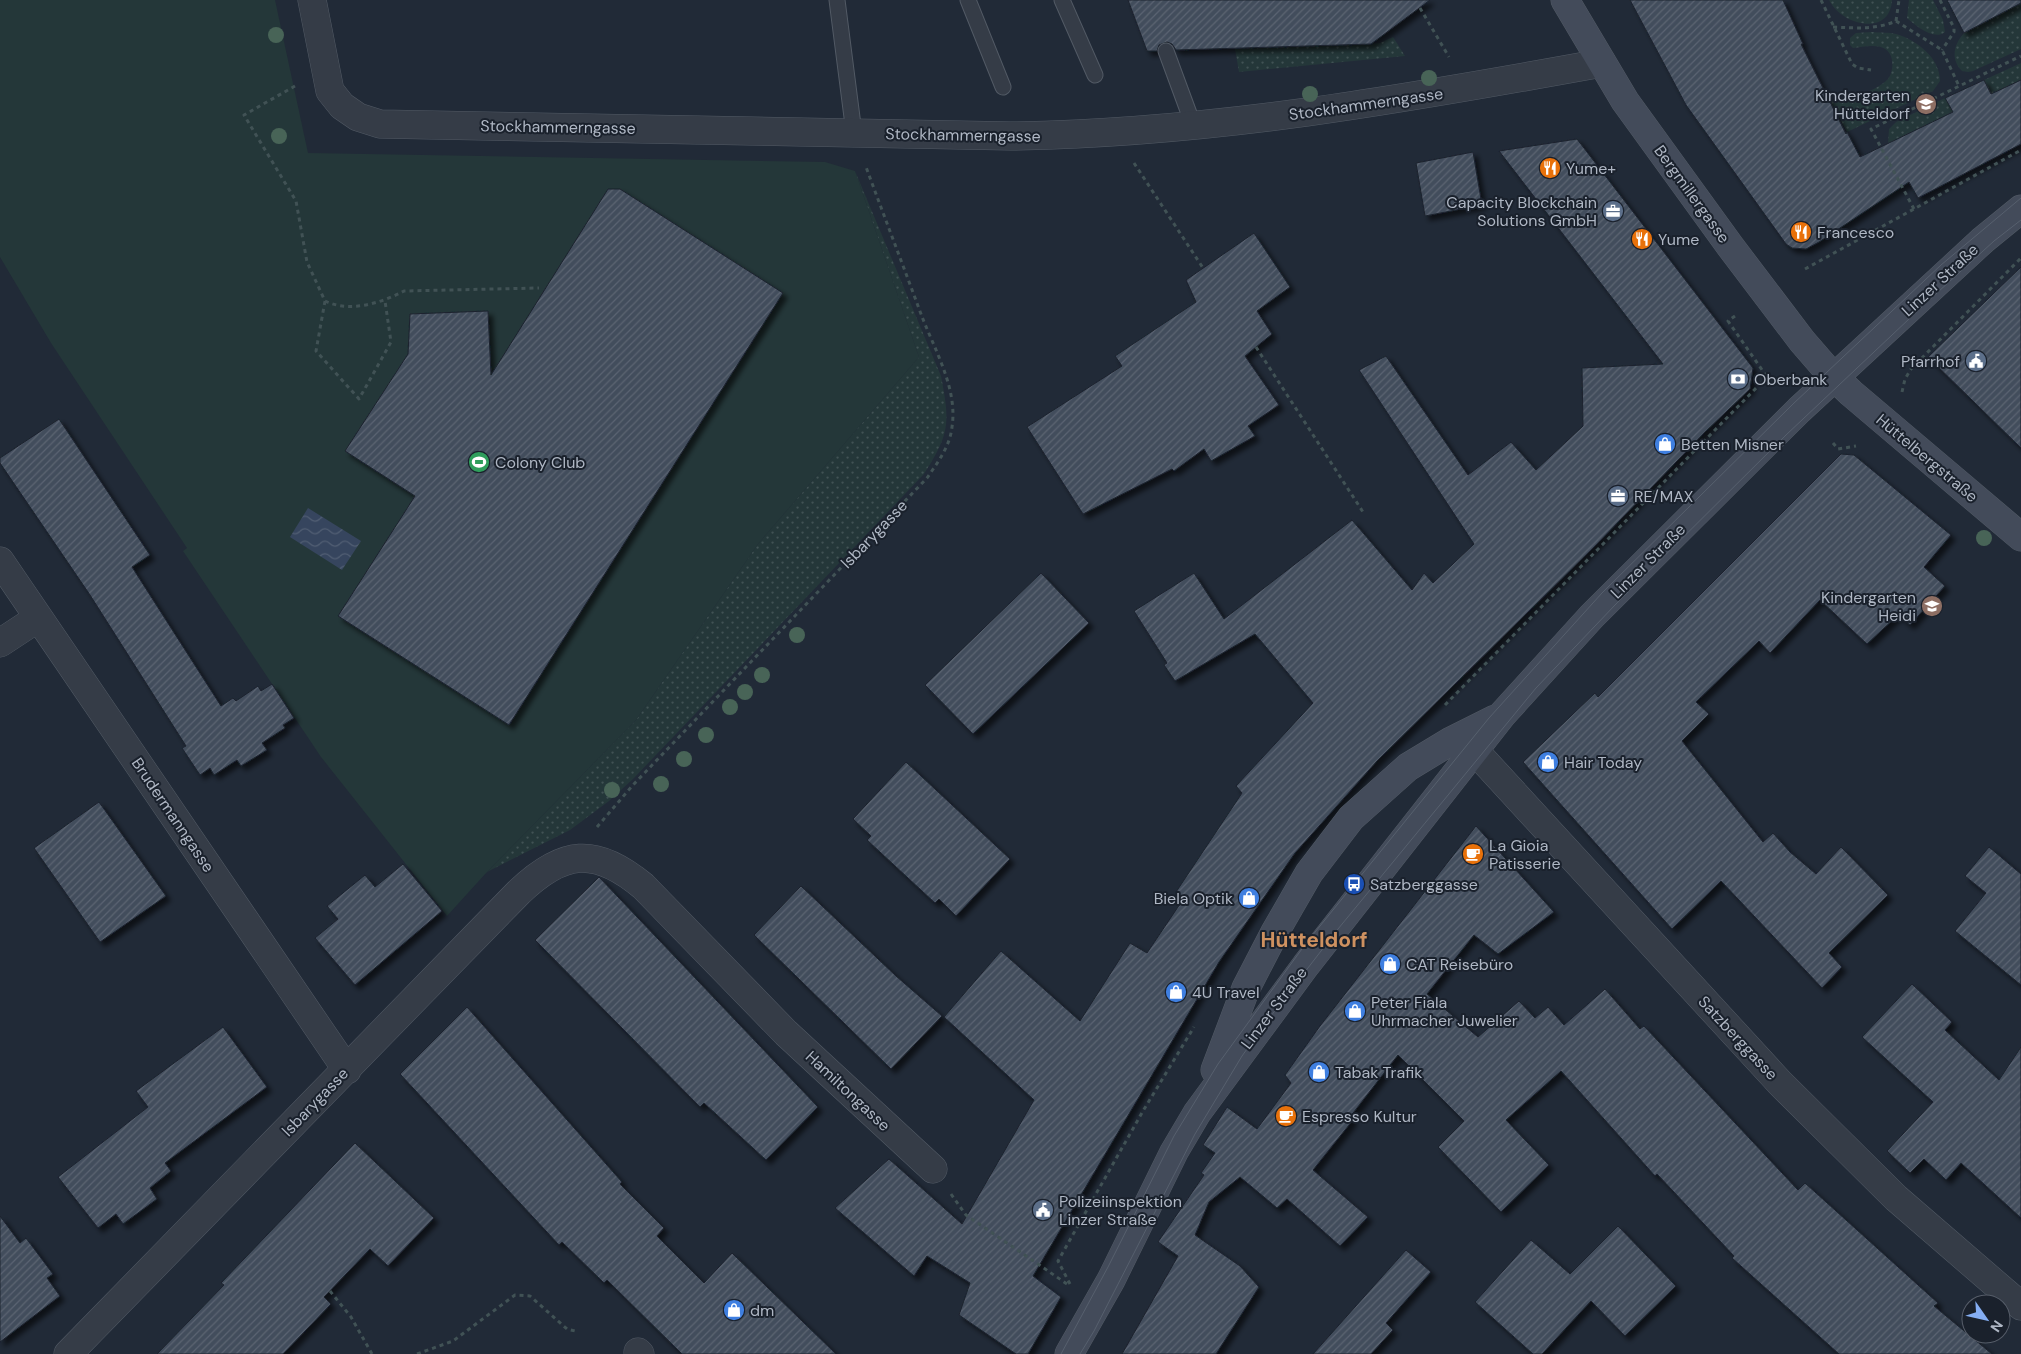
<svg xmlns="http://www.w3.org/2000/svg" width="2021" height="1354" font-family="'DM Sans',sans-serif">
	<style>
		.grass { fill: url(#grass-dots) }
		.park { fill: #243739 }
		.water { fill: url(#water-waves) }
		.building { fill: url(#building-hatch); stroke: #1c232e; filter: url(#shadow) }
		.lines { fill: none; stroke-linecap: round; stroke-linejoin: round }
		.service-casing { stroke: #525a65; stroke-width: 17 }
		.minor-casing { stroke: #525a65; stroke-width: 29 }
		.secondary-casing { stroke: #525a65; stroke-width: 29 }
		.path { stroke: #415255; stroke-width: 3; stroke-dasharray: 4 4; stroke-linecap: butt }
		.service { stroke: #353c47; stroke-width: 15 }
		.minor { stroke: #353c47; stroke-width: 28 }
		.secondary { stroke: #434b5a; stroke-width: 28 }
		.tram { stroke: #57606e; stroke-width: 1 }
		.tree { fill: #486457 }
		.labels { text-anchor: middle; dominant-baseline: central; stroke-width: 4; stroke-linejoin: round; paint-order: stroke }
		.poi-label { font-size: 16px; fill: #afb7c4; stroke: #1a212c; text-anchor: start }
		.street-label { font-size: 16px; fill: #afb7c4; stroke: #1a212c }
		.district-label { font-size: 21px; font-weight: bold; fill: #ce9160; stroke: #1a212c }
	</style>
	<defs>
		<pattern id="grass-dots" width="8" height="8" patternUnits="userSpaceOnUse" patternTransform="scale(1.25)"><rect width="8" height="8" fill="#243739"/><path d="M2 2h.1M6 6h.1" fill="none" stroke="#415254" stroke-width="1.8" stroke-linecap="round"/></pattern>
		<pattern id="water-waves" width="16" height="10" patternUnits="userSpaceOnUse" patternTransform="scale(1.25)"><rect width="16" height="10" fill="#36455e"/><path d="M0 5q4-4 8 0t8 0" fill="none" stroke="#515e73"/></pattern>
		<pattern id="building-hatch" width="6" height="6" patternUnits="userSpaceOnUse" patternTransform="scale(1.25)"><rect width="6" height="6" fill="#424d5c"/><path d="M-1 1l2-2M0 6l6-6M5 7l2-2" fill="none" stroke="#5b6472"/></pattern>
		<filter id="shadow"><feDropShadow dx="4.5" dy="4.5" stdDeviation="2.5" flood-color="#0009"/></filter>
	</defs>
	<rect width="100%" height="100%" fill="#212a37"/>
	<path class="grass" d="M 1829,0 L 1892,0 C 1890,37 1842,26 1829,0 Z
		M 1909,0 L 1933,0 L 1943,20 L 1945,32 C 1934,41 1916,26 1907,18 Z
		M 1947,0 L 2021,0 L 2021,49 L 1973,71 L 1968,72 L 1962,71 C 1950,59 1954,44 1964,33 Z
		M 1872,32 C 1880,33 1889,32 1896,34 C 1917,40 1940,58 1940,81 L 1933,91 L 1847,132 L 1830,101 C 1849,97 1873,94 1888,79 C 1892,74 1893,66 1892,60 C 1889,41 1867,46 1853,48 L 1850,45 L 1850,38 L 1856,33 Z
		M 1393,37 L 1405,56 L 1239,72 L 1235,49 L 1371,44 L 1380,43 Z
		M 2021,63 L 2021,80 L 1991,94 L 1984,80 Z
		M 1945,98 L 1953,112 L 1888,144 L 1889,129 L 1896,122 Z
		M 855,171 L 941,376 C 950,423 950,433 924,474 L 633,779 L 609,801 L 570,830 L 487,872 L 636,720 L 758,544 L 919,357 Z"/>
	<path class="park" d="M 0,0 L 275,0 L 308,153 L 825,162 L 855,171 L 919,357 L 758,544 L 636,720 L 487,872 L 447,916 L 321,757 L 183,551 L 187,548 L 51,343 L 0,257 Z"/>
	<path class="water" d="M 308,508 L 361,541 L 342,570 L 290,537 Z"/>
	<path class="building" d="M 1128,0 L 1430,0 L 1371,44 L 1176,50 L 1172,44 L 1167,42 L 1159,45 L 1157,51 L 1147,51 Z
		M 1630,0 L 1783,0 L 1803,44 L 1801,44 L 1846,134 L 1847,132 L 1860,157 L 1953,112 L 1945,98 L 1984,80 L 1991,94 L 2021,80 L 2021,144 L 1918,198 L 1909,182 L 1819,242 L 1806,249 L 1792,248 L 1786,244 L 1686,105 Z
		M 1947,0 L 2021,0 L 2021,3 L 1964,33 Z
		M 1577,139 L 1753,368 L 1750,389 L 1705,432 L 1595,546 L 1377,761 L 1295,853 L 1219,962 L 1033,1276 L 1061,1297 L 1028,1354 L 1016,1354 L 959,1315 L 970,1283 L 927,1256 L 914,1276 L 835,1208 L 889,1159 L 962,1224 L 1034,1100 L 944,1017 L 1001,951 L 1080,1021 L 1130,943 L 1147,953 L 1184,898 L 1176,892 L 1242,793 L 1236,786 L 1313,703 L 1255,634 L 1175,681 L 1164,665 L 1167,663 L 1134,611 L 1194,573 L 1224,619 L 1352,520 L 1412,590 L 1424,573 L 1433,583 L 1474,544 L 1359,370 L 1386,356 L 1468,475 L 1511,442 L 1536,470 L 1583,426 L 1582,368 L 1663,364 L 1499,151 Z
		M 1473,152 L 1482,205 L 1425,216 L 1416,163 Z
		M 608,189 L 620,189 L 783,293 L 509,725 L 338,616 L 415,496 L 345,451 L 408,354 L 410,314 L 488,311 L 491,375 Z
		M 1254,233 L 1290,287 L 1257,311 L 1272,334 L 1245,356 L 1279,405 L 1248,426 L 1255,436 L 1211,461 L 1204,449 L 1174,471 L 1172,469 L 1083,514 L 1027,427 L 1122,366 L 1115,356 L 1196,302 L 1186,280 Z
		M 2021,267 L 2021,448 L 1928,357 Z
		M 59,419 L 150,555 L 132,567 L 221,706 L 233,698 L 236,701 L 258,686 L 261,691 L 272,684 L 294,718 L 283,725 L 285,728 L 262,743 L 267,750 L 241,766 L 237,760 L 214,775 L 210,768 L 200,775 L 182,748 L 186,746 L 90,595 L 0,463 L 0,458 Z
		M 1841,454 L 1854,455 L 1951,535 L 1924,567 L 1945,586 L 1910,625 L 1898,615 L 1867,644 L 1820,600 L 1770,653 L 1759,641 L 1696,702 L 1709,714 L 1682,741 L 1763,842 L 1773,833 L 1790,852 L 1816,874 L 1841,847 L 1888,895 L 1829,953 L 1842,967 L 1822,988 L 1721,881 L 1672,929 L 1523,762 L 1595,693 L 1598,697 Z
		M 1041,573 L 1089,623 L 973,734 L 925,685 Z
		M 906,762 L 1010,859 L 956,916 L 939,899 L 935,903 L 867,840 L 871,836 L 853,819 Z
		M 99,802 L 166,896 L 100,942 L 34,848 Z
		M 1476,826 L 1554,912 L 1498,954 L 1474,935 L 1427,994 L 1478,1037 L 1519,1001 L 1535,1018 L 1548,1007 L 1564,1025 L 1605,989 L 1640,1029 L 1644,1026 L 1798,1190 L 1805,1183 L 1938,1303 L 1934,1306 L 1992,1354 L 1839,1354 L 1732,1258 L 1734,1256 L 1657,1174 L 1655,1176 L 1561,1071 L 1506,1120 L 1549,1165 L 1501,1212 L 1438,1147 L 1464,1121 L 1398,1055 L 1350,1117 L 1353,1120 L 1313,1170 L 1368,1217 L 1340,1246 L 1287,1199 L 1277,1208 L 1240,1177 L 1209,1202 L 1195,1235 L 1240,1266 L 1259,1287 L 1216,1354 L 1122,1354 L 1178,1256 L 1158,1242 L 1204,1175 L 1201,1173 L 1215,1153 L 1203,1145 L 1227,1107 L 1257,1129 L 1291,1083 L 1285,1075 L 1320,1026 Z
		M 1989,847 L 2021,874 L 2021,985 L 1955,931 L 1986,893 L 1965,876 Z
		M 403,864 L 442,911 L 355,985 L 315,938 L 338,919 L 327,906 L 365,875 L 375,887 Z
		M 599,877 L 818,1107 L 766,1160 L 704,1103 L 700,1107 L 535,940 Z
		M 801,886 L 896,976 L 942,1016 L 891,1069 L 754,935 Z
		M 1912,984 L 1952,1022 L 1945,1030 L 1999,1080 L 2021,1047 L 2021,1218 L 1961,1163 L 1946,1180 L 1924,1159 L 1910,1173 L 1887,1151 L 1933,1102 L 1862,1037 Z
		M 467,1007 L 622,1182 L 620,1184 L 664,1228 L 657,1236 L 704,1283 L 732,1253 L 836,1354 L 682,1354 L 607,1280 L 604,1283 L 562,1242 L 559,1245 L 400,1074 Z
		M 223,1027 L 267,1087 L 165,1163 L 171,1171 L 150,1188 L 157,1199 L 123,1224 L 116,1214 L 98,1228 L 58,1177 L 148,1107 L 136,1091 Z
		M 355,1143 L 434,1218 L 388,1266 L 370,1249 L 324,1297 L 331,1304 L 283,1354 L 157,1354 L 224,1285 L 221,1283 Z
		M 0,1216 L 20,1243 L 26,1238 L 53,1274 L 47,1278 L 60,1296 L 0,1342 Z
		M 1618,1226 L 1676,1286 L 1625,1336 L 1591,1301 L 1542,1354 L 1533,1354 L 1475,1302 L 1531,1240 L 1570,1274 Z
		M 1406,1250 L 1431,1272 L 1386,1323 L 1393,1330 L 1371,1354 L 1313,1354 Z"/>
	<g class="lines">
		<g class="service-casing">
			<path id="service" d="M 837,0 L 854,133
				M 968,0 L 1003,87
				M 1062,0 L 1095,75
				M 1166,51 L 1194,127"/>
		</g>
		<g class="minor-casing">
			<path id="minor" d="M 312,0 L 330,91 L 342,106 L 358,117 L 380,124 L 1011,136 C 1213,133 1404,99 1602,63
				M 0,561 L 347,1070
				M 0,643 L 38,618
				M 1475,751 L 1780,1083 L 1896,1198 L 2021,1306
				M 638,1352 L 640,1354
				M 68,1354 L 519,892 C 563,850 595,846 643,886 L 786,1033 L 933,1169"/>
		</g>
		<g class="secondary-casing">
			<path id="secondary" d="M 1565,0 L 1625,101 L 1730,246 L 1802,341 L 1828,371 L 1851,393 L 2021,537
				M 1215,1070 L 1246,988 L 1275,932 L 1309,873 L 1351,818 L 1408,767 L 1451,741 L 1495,719
				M 1069,1354 L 1111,1280 L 1174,1152 L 1197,1113 L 1306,965 L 1502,715 L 1592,616 L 1799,410 L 1983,240 L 2021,209"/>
		</g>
		<path class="path" d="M 1821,0 L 1852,64 L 1858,68 L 1871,70
			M 1940,0 L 1954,28 L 1954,32 L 1942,50
			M 1420,8 L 1449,57
			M 1896,21 L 1942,50 L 1959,86
			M 1896,21 L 1899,0
			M 1833,27 C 1856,28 1875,30 1896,21
			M 295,86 L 244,115 L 296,201 L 307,262 L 325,301 C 350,313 381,303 404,291 L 539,288
			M 1134,163 L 1203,268
			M 1914,209 L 1871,129 L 2021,56
			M 1805,269 L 2021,150
			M 325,301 L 316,351 L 359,399 L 391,342 L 385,301
			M 1735,316 L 1728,321 L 1767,377
			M 1256,347 L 1363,512
			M 1902,392 L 1905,379 L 1911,369 L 2021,258
			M 1833,443 L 1838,449 L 1856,446
			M 1445,705 L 1767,377 L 1769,380
			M 597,827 L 633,785 L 927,478 C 938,462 950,446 952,427 C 958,388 934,349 921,314 C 903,265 884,216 866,167
			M 951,1194 L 966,1215 L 1070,1286
			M 1070,1284 L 1058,1261 L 1143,1111 L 1194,1027
			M 330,1291 L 351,1317 L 372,1354
			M 417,1354 L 453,1341 L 515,1295 L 530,1296 L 567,1329 L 575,1331"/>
		<use href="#service" class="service"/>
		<use href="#minor" class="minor"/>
		<use href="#secondary" class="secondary"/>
		<path class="tram" d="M 1061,1354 L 1108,1267 L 1174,1136 L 1218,1064 L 1307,942 L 1489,718 L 1602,593 L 1793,404 L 1941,265 L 2021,198
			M 1080,1354 L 1094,1331 L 1195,1134 L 1242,1056 L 1267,1021 L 1338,929 L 1536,688 L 1615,605 L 1786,435 L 1927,302 L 1994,241 L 2021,220"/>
	</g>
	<g class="tree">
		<circle cx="276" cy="35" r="8"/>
		<circle cx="1429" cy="78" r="8"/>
		<circle cx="1310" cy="94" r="8"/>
		<circle cx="279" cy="136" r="8"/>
		<circle cx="1984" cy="538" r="8"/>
		<circle cx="797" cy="635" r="8"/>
		<circle cx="762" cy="675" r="8"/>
		<circle cx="745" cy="692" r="8"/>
		<circle cx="730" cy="707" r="8"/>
		<circle cx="706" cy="735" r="8"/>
		<circle cx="684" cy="759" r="8"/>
		<circle cx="661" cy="784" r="8"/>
		<circle cx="612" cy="790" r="8"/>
	</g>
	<defs>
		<g id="school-disc" transform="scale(1.125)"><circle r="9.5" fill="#8d6e63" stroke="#1a212c"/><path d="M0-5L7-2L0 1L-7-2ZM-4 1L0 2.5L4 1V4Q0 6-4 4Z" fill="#fff"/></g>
		<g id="restaurant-disc" transform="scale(1.125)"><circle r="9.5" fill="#e8710a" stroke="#1a212c"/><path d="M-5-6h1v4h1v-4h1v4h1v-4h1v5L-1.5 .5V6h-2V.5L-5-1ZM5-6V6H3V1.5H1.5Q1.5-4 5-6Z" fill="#fff"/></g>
		<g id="office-disc" transform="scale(1.125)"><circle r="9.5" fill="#5c6f8a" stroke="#1a212c"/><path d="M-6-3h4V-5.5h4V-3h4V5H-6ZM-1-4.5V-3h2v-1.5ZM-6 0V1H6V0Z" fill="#fff"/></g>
		<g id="civic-disc" transform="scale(1.125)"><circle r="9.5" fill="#5c6f8a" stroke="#1a212c"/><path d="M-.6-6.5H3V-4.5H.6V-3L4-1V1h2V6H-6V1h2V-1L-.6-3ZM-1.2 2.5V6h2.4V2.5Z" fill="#fff"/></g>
		<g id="bank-disc" transform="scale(1.125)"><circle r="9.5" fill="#5c6f8a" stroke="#1a212c"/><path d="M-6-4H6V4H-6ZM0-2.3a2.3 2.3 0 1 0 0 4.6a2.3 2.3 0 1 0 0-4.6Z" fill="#fff"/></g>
		<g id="shop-disc" transform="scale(1.125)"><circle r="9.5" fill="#3f7fe0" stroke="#1a212c"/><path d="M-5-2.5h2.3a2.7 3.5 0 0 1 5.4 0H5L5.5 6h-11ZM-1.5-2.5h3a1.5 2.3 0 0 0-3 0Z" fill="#fff"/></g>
		<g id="stadium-disc" transform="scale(1.125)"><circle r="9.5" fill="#2e9e5b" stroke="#1a212c"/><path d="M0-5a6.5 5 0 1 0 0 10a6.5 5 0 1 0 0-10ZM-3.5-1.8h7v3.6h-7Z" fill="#fff"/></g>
		<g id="cafe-disc" transform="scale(1.125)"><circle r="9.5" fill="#e8710a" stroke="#1a212c"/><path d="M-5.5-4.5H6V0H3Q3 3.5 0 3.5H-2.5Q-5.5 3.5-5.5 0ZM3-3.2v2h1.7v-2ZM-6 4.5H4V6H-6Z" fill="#fff"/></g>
		<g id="bus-disc" transform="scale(1.125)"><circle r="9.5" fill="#1a4fb4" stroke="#1a212c"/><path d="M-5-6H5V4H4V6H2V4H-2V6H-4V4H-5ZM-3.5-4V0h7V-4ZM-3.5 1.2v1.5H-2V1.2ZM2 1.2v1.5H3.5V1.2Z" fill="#fff"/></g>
	</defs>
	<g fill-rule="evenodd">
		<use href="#school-disc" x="1926" y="104"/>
		<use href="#restaurant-disc" x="1550" y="168"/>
		<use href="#office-disc" x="1613" y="211"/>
		<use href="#restaurant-disc" x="1801" y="232"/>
		<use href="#restaurant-disc" x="1642" y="239"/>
		<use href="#civic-disc" x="1976" y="361"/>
		<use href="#bank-disc" x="1738" y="379"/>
		<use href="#shop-disc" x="1665" y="444"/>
		<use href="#stadium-disc" x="479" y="462"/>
		<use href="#office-disc" x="1618" y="496"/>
		<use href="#school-disc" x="1932" y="606"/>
		<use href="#shop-disc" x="1548" y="762"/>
		<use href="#cafe-disc" x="1473" y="854"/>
		<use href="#bus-disc" x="1354" y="884"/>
		<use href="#shop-disc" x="1249" y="898"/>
		<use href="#shop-disc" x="1390" y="964"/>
		<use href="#shop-disc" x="1176" y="992"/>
		<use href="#shop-disc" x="1355" y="1011"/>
		<use href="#shop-disc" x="1319" y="1072"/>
		<use href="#cafe-disc" x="1286" y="1116"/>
		<use href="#civic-disc" x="1043" y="1210"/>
		<use href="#shop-disc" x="734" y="1310"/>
	</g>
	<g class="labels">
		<g class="poi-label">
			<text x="1910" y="95" text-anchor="end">Kindergarten<tspan x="1910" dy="18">Hütteldorf</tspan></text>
			<text x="1566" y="168">Yume+</text>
			<text x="1597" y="202" text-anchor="end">Capacity Blockchain<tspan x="1597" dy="18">Solutions GmbH</tspan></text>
			<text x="1817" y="232">Francesco</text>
			<text x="1658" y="239">Yume</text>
			<text x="1960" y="361" text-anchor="end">Pfarrhof</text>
			<text x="1754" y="379">Oberbank</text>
			<text x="1681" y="444">Betten Misner</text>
			<text x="495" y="462">Colony Club</text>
			<text x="1634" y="496">RE/MAX</text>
			<text x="1916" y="597" text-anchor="end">Kindergarten<tspan x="1916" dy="18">Heidi</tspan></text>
			<text x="1564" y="762">Hair Today</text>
			<text x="1489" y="845">La Gioia<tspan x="1489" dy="18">Patisserie</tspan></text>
			<text x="1370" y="884">Satzberggasse</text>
			<text x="1233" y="898" text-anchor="end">Biela Optik</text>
			<text x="1406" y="964">CAT Reisebüro</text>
			<text x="1192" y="992">4U Travel</text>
			<text x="1371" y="1002">Peter Fiala<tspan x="1371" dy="18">Uhrmacher Juwelier</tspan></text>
			<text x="1335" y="1072">Tabak Trafik</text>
			<text x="1302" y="1116">Espresso Kultur</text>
			<text x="1059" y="1201">Polizeiinspektion<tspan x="1059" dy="18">Linzer Straße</tspan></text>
			<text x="750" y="1310">dm</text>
		</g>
		<g class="street-label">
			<text transform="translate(1366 104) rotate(-8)">Stockhammerngasse</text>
			<text transform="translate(558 127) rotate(1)">Stockhammerngasse</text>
			<text transform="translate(963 135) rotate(1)">Stockhammerngasse</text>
			<text transform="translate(1692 194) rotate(54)">Bergmillergasse</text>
			<text transform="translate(1940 280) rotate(-43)">Linzer Straße</text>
			<text transform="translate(1927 458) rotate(40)">Hüttelbergstraße</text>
			<text transform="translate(874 534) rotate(-46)">Isbarygasse</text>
			<text transform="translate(1648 561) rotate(-45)">Linzer Straße</text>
			<text transform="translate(173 815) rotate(56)">Brudermanngasse</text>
			<text transform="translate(1274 1008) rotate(-53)">Linzer Straße</text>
			<text transform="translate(1738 1038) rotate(47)">Satzberggasse</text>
			<text transform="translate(848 1091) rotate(43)">Hamiltongasse</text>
			<text transform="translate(315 1102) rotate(-46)">Isbarygasse</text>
		</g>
		<g class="district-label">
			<text x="1314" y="940">Hütteldorf</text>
		</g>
	</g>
	<g transform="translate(1986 1319) rotate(124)"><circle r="24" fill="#1a212c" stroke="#565d69"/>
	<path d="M0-4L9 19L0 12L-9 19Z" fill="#85aef3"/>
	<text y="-8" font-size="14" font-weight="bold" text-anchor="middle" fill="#afb7c4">N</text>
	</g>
</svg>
